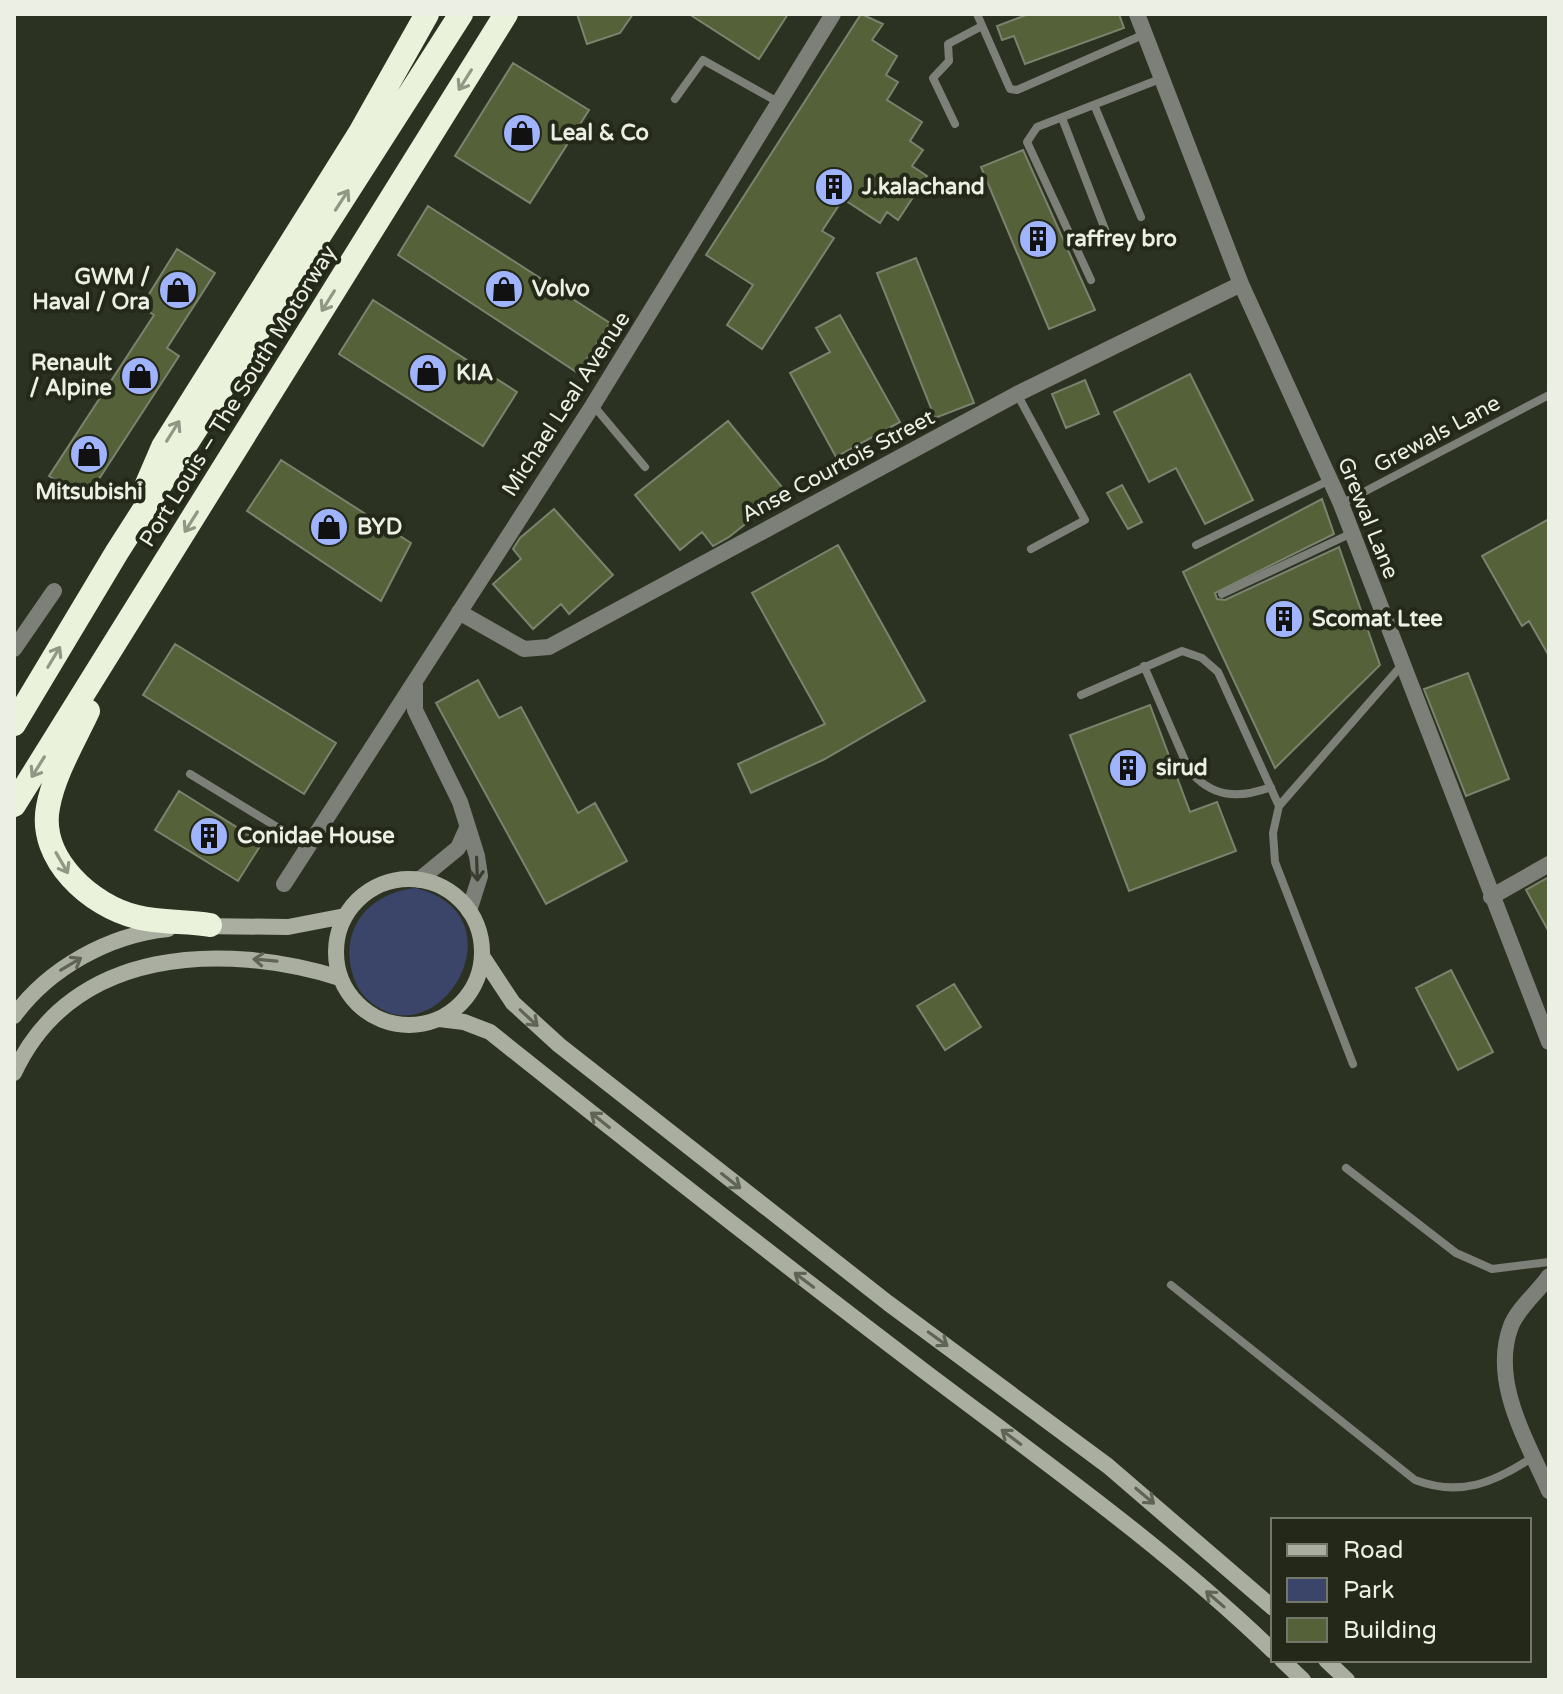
<svg xmlns="http://www.w3.org/2000/svg" width="1563" height="1694" font-family="'Varela Round',sans-serif">
	<style>
		.green { fill: #3b4469 }
		.building { fill: #556239; stroke: #7b826e; stroke-width: 2 }
		.lines { fill: none; stroke-linecap: round; stroke-linejoin: round }
		.lane { stroke: #7d8078; stroke-width: 8 }
		.street { stroke: #7d8078; stroke-width: 16 }
		.secondary { stroke: #a9aea0; stroke-width: 16 }
		.highway { stroke: #eaf2dc; stroke-width: 24 }
		.oneway { stroke: #909784 }
		.oneway2 { stroke: #3a3e30 }
		.oneway3 { stroke: #5f6455 }
		.labels { text-anchor: middle; dominant-baseline: central; stroke-width: 8; stroke-linejoin: round; paint-order: stroke }
		.poi-label { font-size: 22px; font-weight: bold; fill: #ebefe4; stroke: #232818; text-anchor: start }
		.street-label { font-size: 22px; fill: #ebefe4; stroke: #232818 }
	</style>
	<rect width="100%" height="100%" fill="#2c3221"/>
	<path class="green" d="M 415,888 C 520,913 447,1046 381,1009 C 366,1001 356,989 352,972 C 340,926 371,893 415,888 Z"/>
	<path class="building" d="M 577,14 L 633,14 L 620,33 L 587,44 Z
		M 689,14 L 788,14 L 759,59 Z
		M 861,14 L 883,24 L 872,40 L 897,56 L 886,75 L 898,82 L 887,100 L 922,122 L 910,141 L 923,150 L 912,166 L 927,176 L 898,220 L 887,212 L 880,223 L 843,199 L 822,231 L 834,238 L 762,349 L 727,325 L 753,285 L 706,255 Z
		M 1029,14 L 1119,14 L 1124,28 L 1025,64 L 1014,36 L 1002,40 L 997,26 Z
		M 513,63 L 589,110 L 530,203 L 455,156 Z
		M 1023,150 L 1095,310 L 1049,329 L 981,167 Z
		M 428,206 L 610,323 L 578,373 L 398,255 Z
		M 177,249 L 215,273 L 167,348 L 179,356 L 86,499 L 49,476 L 154,315 L 141,307 Z
		M 916,258 L 974,403 L 935,418 L 877,273 Z
		M 373,300 L 517,392 L 483,446 L 339,354 Z
		M 840,315 L 900,422 L 836,457 L 790,373 L 830,352 L 816,328 Z
		M 1190,374 L 1253,500 L 1205,524 L 1176,468 L 1149,482 L 1114,412 Z
		M 1085,380 L 1099,414 L 1066,428 L 1052,394 Z
		M 728,421 L 786,492 L 729,537 L 713,546 L 702,532 L 680,550 L 635,495 Z
		M 281,460 L 411,543 L 381,601 L 247,511 Z
		M 1122,485 L 1142,522 L 1128,529 L 1107,493 Z
		M 1322,499 L 1334,534 L 1215,593 L 1217,599 L 1225,600 L 1339,547 L 1380,665 L 1275,768 L 1183,572 Z
		M 554,509 L 613,575 L 569,614 L 561,604 L 533,629 L 493,584 L 521,559 L 513,549 L 520,538 Z
		M 1549,519 L 1549,656 L 1529,621 L 1522,626 L 1482,556 Z
		M 838,545 L 925,701 L 823,760 L 751,793 L 738,764 L 825,724 L 752,593 Z
		M 175,644 L 336,743 L 304,794 L 143,695 Z
		M 1468,673 L 1509,779 L 1466,796 L 1424,689 Z
		M 478,680 L 499,718 L 521,707 L 578,813 L 595,803 L 627,861 L 546,904 L 436,703 Z
		M 1150,705 L 1190,812 L 1217,802 L 1236,851 L 1129,891 L 1070,735 Z
		M 179,791 L 262,843 L 238,881 L 155,830 Z
		M 1549,877 L 1549,932 L 1526,890 Z
		M 1451,970 L 1493,1052 L 1458,1070 L 1416,988 Z
		M 954,984 L 981,1027 L 945,1050 L 917,1006 Z"/>
	<g class="lines">
		<path class="lane" d="M 977,14 L 1010,89 L 1017,90 L 1145,34
			M 675,99 L 703,60 L 778,102
			M 1095,107 L 1141,217
			M 1062,118 L 1106,232
			M 955,124 L 933,78 L 949,61 L 948,44 L 980,27
			M 1091,280 L 1027,142 L 1037,127 L 1160,79
			M 1017,394 L 1085,520 L 1031,549
			M 593,405 L 645,467
			M 1341,504 L 1549,395
			M 1196,545 L 1330,480
			M 1222,594 L 1352,533
			M 1144,666 L 1189,770 C 1212,798 1238,799 1271,787
			M 1081,695 L 1182,651 L 1202,658 L 1218,672 L 1279,806
			M 190,774 L 308,846
			M 1353,1064 L 1275,862 L 1273,833 L 1279,806 L 1402,665
			M 1346,1168 L 1456,1253 L 1492,1269 L 1549,1262
			M 1171,1285 L 1415,1480 C 1460,1497 1494,1483 1533,1457"/>
		<path class="street" d="M 1137,14 L 1241,284 L 1341,504 L 1549,1042
			M 459,612 L 524,649 L 549,647 L 1017,394 L 1241,284
			M 14,649 L 54,591
			M 415,685 L 415,710 L 460,802 L 477,856 L 480,876 L 469,911
			M 419,880 L 458,848 L 467,828
			M 284,884 L 593,405 L 833,14
			M 1491,897 L 1549,864
			M 1549,1276 C 1538,1292 1518,1308 1511,1326 C 1490,1381 1527,1441 1549,1491"/>
		<path class="secondary" d="M336 952a73 73 0 1 1 146 0a73 73 0 1 1-146 0Z
			M 199,926 L 288,927 L 345,916
			M 482,956 L 513,1003 L 559,1045 L 888,1303 L 1108,1466 L 1273,1608
			M 14,1016 C 49,968 109,935 168,929
			M 439,1019 L 464,1022 L 490,1032 C 634,1147 778,1260 924,1371 C 1043,1461 1166,1548 1273,1651
			M 14,1073 C 73,946 224,942 340,978
			M 1282,1660 L 1303,1680
			M 1326,1660 L 1347,1680"/>
		<path class="highway" d="M 147,484 L 163,447 L 360,133 L 427,14
			M 88,711 C 74,741 54,774 48,807 C 38,859 91,906 137,917 C 160,923 186,921 210,925
			M 14,724 L 117,552 L 461,14
			M 14,805 L 506,14"/>
	</g>
	<defs><path id="oneway-shaft" d="M-6 0H5M1.5-3L5.5 0L1.5 3" fill="none" stroke-width="1.6" stroke-linecap="round" stroke-linejoin="round" transform="scale(2)"/></defs>
	<g class="oneway">
		<use href="#oneway-shaft" transform="translate(465 80) rotate(122)"/>
		<use href="#oneway-shaft" transform="translate(342 200) rotate(-57)"/>
		<use href="#oneway-shaft" transform="translate(328 301) rotate(122)"/>
		<use href="#oneway-shaft" transform="translate(173 431) rotate(-58)"/>
		<use href="#oneway-shaft" transform="translate(191 522) rotate(122)"/>
		<use href="#oneway-shaft" transform="translate(54 657) rotate(-59)"/>
		<use href="#oneway-shaft" transform="translate(38 767) rotate(122)"/>
		<use href="#oneway-shaft" transform="translate(62 863) rotate(60)"/>
	</g>
	<use class="oneway2" href="#oneway-shaft" transform="translate(477 869) rotate(88)"/>
	<g class="oneway3">
		<use href="#oneway-shaft" transform="translate(265 960) rotate(-175)"/>
		<use href="#oneway-shaft" transform="translate(71 964) rotate(-31)"/>
		<use href="#oneway-shaft" transform="translate(529 1018) rotate(43)"/>
		<use href="#oneway-shaft" transform="translate(600 1120) rotate(-141)"/>
		<use href="#oneway-shaft" transform="translate(731 1181) rotate(38)"/>
		<use href="#oneway-shaft" transform="translate(804 1280) rotate(-143)"/>
		<use href="#oneway-shaft" transform="translate(938 1339) rotate(36)"/>
		<use href="#oneway-shaft" transform="translate(1011 1437) rotate(-143)"/>
		<use href="#oneway-shaft" transform="translate(1145 1496) rotate(40)"/>
		<use href="#oneway-shaft" transform="translate(1215 1599) rotate(-139)"/>
	</g>
	<defs>
		<g id="shop-disc" transform="scale(2)"><circle r="9.5" fill="#a0b3fd" stroke="#232818"/><path d="M-5-2.5h2.3a2.7 3.5 0 0 1 5.4 0H5L5.5 6h-11ZM-1.5-2.5h3a1.5 2.3 0 0 0-3 0Z" fill="#111"/></g>
		<g id="building-disc" transform="scale(2)"><circle r="9.5" fill="#a0b3fd" stroke="#232818"/><path d="M-4-6H4V6H1V3H-1V6H-4ZM-2.5-4.3h1.7v1.8h-1.7ZM.8-4.3h1.7v1.8H.8ZM-2.5-1h1.7V.8h-1.7ZM.8-1h1.7V.8H.8Z" fill="#111"/></g>
	</defs>
	<g fill-rule="evenodd">
		<use href="#shop-disc" x="522" y="133"/>
		<use href="#building-disc" x="834" y="187"/>
		<use href="#building-disc" x="1038" y="239"/>
		<use href="#shop-disc" x="504" y="289"/>
		<use href="#shop-disc" x="178" y="290"/>
		<use href="#shop-disc" x="428" y="373"/>
		<use href="#shop-disc" x="140" y="376"/>
		<use href="#shop-disc" x="89" y="454"/>
		<use href="#shop-disc" x="329" y="527"/>
		<use href="#building-disc" x="1284" y="619"/>
		<use href="#building-disc" x="1128" y="768"/>
		<use href="#building-disc" x="209" y="836"/>
	</g>
	<g class="labels">
		<g class="poi-label">
			<text x="550" y="133">Leal &amp; Co</text>
			<text x="862" y="187">J.kalachand</text>
			<text x="1066" y="239">raffrey bro</text>
			<text x="150" y="277" text-anchor="end">GWM /<tspan x="150" dy="25">Haval / Ora</tspan></text>
			<text x="532" y="289">Volvo</text>
			<text x="112" y="363" text-anchor="end">Renault<tspan x="112" dy="25">/ Alpine</tspan></text>
			<text x="456" y="373">KIA</text>
			<text x="89" y="492" text-anchor="middle">Mitsubishi</text>
			<text x="357" y="527">BYD</text>
			<text x="1312" y="619">Scomat Ltee</text>
			<text x="1156" y="768">sirud</text>
			<text x="237" y="836">Conidae House</text>
		</g>
		<g class="street-label">
			<text transform="translate(238 396) rotate(-58)">Port Louis – The South Motorway</text>
			<text transform="translate(566 404) rotate(-57)">Michael Leal Avenue</text>
			<text transform="translate(1437 434) rotate(-28)">Grewals Lane</text>
			<text transform="translate(838 466) rotate(-28)">Anse Courtois Street</text>
			<text transform="translate(1368 518) rotate(68)">Grewal Lane</text>
		</g>
	</g>
	<rect width="1563" height="1694" fill="none" stroke="#ebefe4" stroke-width="32"/>
	<rect x="1271" y="1518" width="260" height="144" fill="#232818" stroke="#73786a" stroke-width="2"/>
	<rect x="1287" y="1544" width="40" height="12" fill="#a9aea0" stroke="#73786a" stroke-width="2"/>
	<text x="1343" y="1558" font-size="24" fill="#ebefe4">Road</text>
	<rect x="1287" y="1578" width="40" height="24" fill="#3b4469" stroke="#73786a" stroke-width="2"/>
	<text x="1343" y="1598" font-size="24" fill="#ebefe4">Park</text>
	<rect x="1287" y="1618" width="40" height="24" fill="#556239" stroke="#73786a" stroke-width="2"/>
	<text x="1343" y="1638" font-size="24" fill="#ebefe4">Building</text>
</svg>
